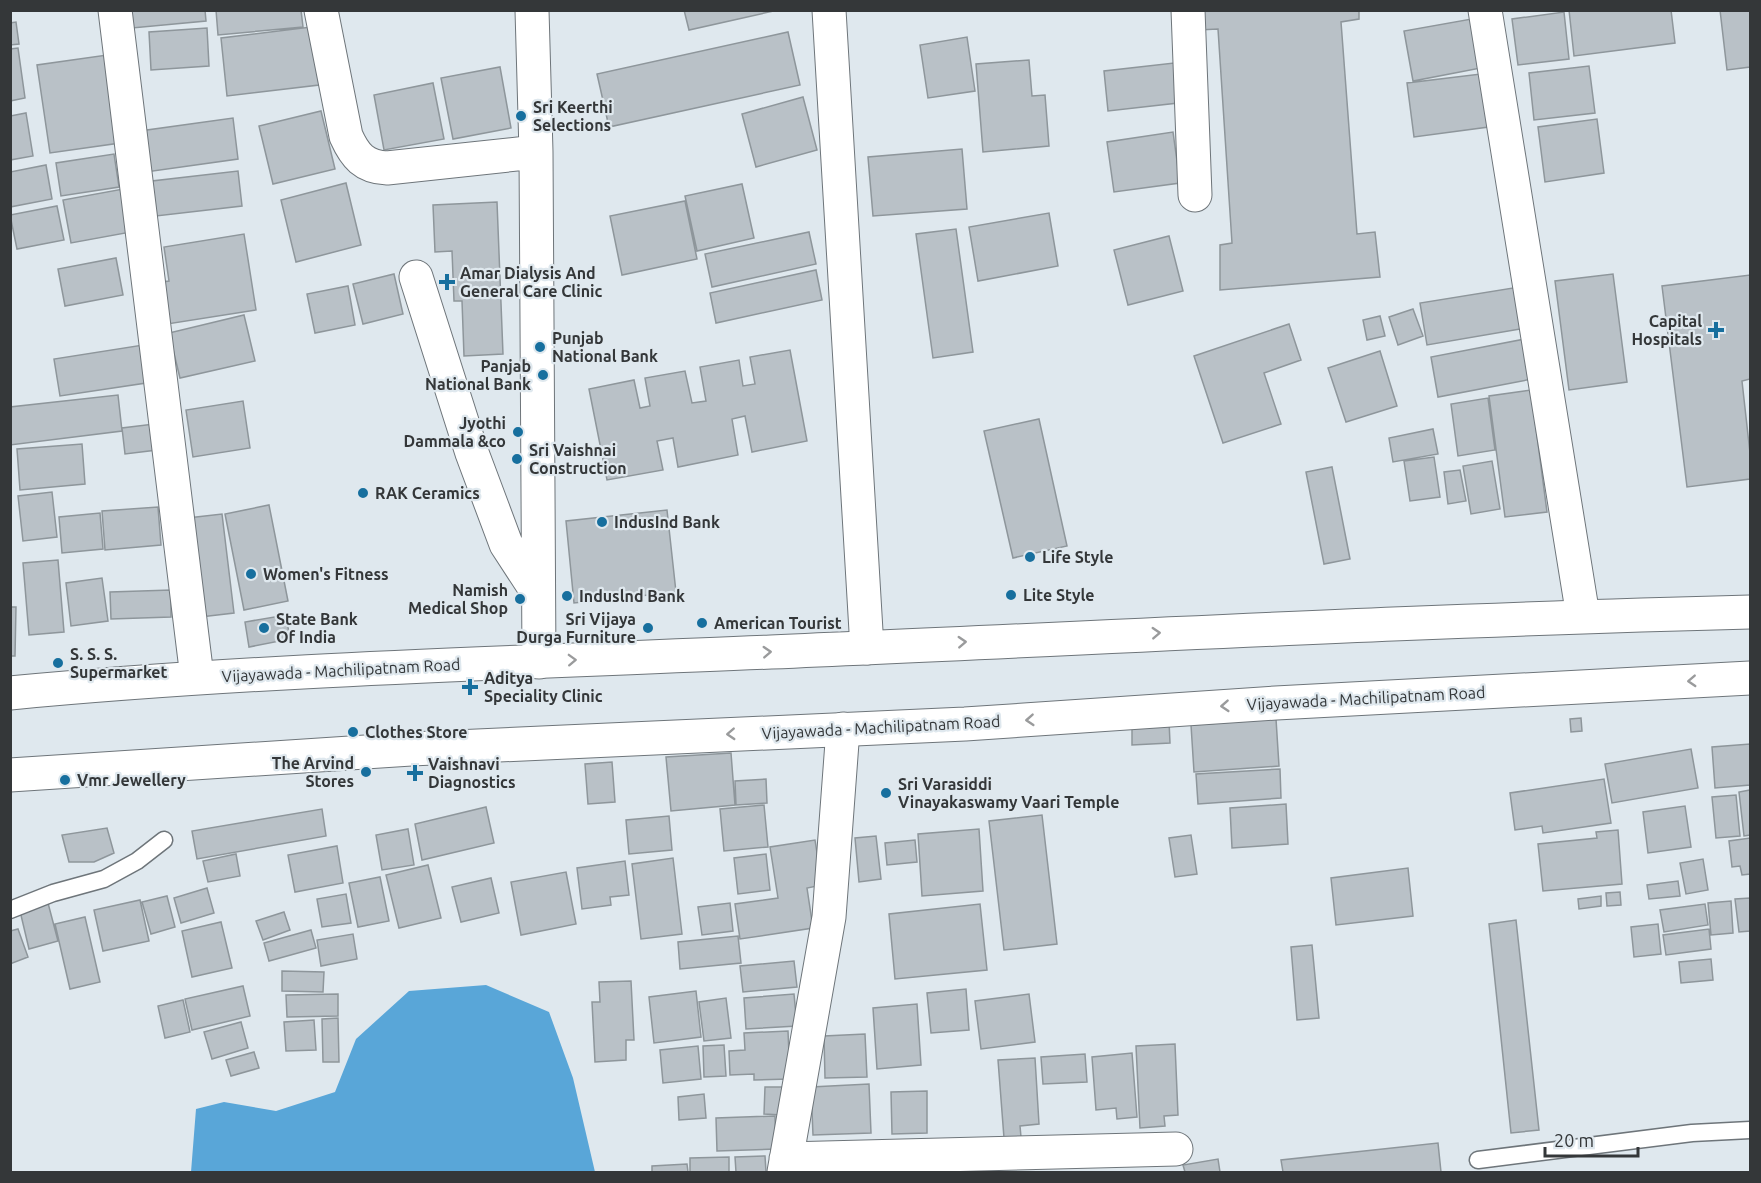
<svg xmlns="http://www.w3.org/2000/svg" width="1761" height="1183" font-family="Ubuntu,sans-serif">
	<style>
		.water { fill: #59a6d8 }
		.building { fill: #b9c1c7; stroke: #8e969b; stroke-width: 1.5 }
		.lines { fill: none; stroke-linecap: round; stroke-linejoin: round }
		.service-casing { stroke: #6e757a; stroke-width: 19 }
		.minor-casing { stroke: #6e757a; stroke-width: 35 }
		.trunk-casing { stroke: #6e757a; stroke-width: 35 }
		.service { stroke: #fff; stroke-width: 16 }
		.minor { stroke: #fff; stroke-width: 33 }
		.trunk { stroke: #fff; stroke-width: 33 }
		.oneway { stroke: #9a9b9c }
		.poi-dot { fill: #176f9e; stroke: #dfe8ee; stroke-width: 2 }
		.labels { text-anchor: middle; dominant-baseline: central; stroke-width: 4.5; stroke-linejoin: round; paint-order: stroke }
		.poi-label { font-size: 16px; font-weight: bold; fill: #343739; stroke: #dfe8ee; text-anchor: start }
		.street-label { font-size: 16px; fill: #343739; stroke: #dfe8ee }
	</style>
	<rect width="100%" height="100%" fill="#dfe8ee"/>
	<path class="water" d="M 486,985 L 549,1012 L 573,1078 L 595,1172 L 191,1172 L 196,1109 L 224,1102 L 276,1111 L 335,1092 L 356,1039 L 409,991 Z"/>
	<path class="building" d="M 130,10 L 205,10 L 206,21 L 132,28 Z
		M 216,10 L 301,10 L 303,27 L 218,35 Z
		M 684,10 L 778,10 L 689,30 Z
		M 1197,10 L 1359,10 L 1359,19 L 1341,22 L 1357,234 L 1375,232 L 1380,277 L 1220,290 L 1220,245 L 1232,243 L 1218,29 L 1198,30 Z
		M 1569,10 L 1671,10 L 1675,43 L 1574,56 Z
		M 1720,10 L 1750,10 L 1750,67 L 1727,70 Z
		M 1564,12 L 1569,59 L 1518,65 L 1512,19 Z
		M 1477,18 L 1486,67 L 1413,81 L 1404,31 Z
		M 16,22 L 19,44 L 10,45 L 10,23 Z
		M 311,27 L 319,85 L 227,96 L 221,38 Z
		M 207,28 L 209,66 L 151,70 L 149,32 Z
		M 788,32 L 800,85 L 609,127 L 597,74 Z
		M 967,37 L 975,91 L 928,98 L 920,45 Z
		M 18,48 L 25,98 L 10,101 L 10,49 Z
		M 107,55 L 120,143 L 50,153 L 37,65 Z
		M 1029,60 L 1032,96 L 1045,95 L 1049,146 L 983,152 L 976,64 Z
		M 1174,63 L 1178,103 L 1108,111 L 1104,71 Z
		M 1589,66 L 1595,113 L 1534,120 L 1529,73 Z
		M 500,67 L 511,128 L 453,139 L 441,78 Z
		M 1489,73 L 1496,126 L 1414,137 L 1407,83 Z
		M 433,83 L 444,139 L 384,150 L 374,95 Z
		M 803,97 L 817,150 L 756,167 L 742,114 Z
		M 321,111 L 335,169 L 273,184 L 259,126 Z
		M 26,113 L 33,156 L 10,160 L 10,116 Z
		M 233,118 L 238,159 L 146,172 L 140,131 Z
		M 1597,119 L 1604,173 L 1545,182 L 1538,127 Z
		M 1173,132 L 1180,183 L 1114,192 L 1107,142 Z
		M 962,149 L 967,209 L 873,216 L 868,157 Z
		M 114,154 L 119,187 L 61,196 L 56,163 Z
		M 46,165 L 52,199 L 10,207 L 10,172 Z
		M 238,171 L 242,206 L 156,216 L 152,181 Z
		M 346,183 L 361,245 L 296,262 L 281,200 Z
		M 742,184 L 754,238 L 697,251 L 685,196 Z
		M 123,189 L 131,232 L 71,243 L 63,200 Z
		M 685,201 L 697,259 L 622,275 L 610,216 Z
		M 497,202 L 503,354 L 464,356 L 462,301 L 454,301 L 452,251 L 435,252 L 433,205 Z
		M 57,206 L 64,240 L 17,249 L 10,215 Z
		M 1049,213 L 1058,266 L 978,281 L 969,227 Z
		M 956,229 L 973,352 L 933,358 L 916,234 Z
		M 809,232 L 816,264 L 712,287 L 705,254 Z
		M 244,234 L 256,310 L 161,325 L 155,283 L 169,281 L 164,247 Z
		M 1169,236 L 1183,291 L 1128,305 L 1114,250 Z
		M 116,258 L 123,295 L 65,306 L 58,269 Z
		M 816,270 L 822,300 L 716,323 L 710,293 Z
		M 394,274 L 403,314 L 363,324 L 353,284 Z
		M 1613,274 L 1627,382 L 1569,390 L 1555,281 Z
		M 1750,275 L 1750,379 L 1742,381 L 1750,453 L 1750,479 L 1687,487 L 1662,286 Z
		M 348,286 L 355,325 L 315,333 L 307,294 Z
		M 1519,287 L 1526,328 L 1427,345 L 1420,303 Z
		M 1413,309 L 1423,336 L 1398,345 L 1389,317 Z
		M 244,315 L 255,361 L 180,378 L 169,333 Z
		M 1380,316 L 1385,336 L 1367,340 L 1363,320 Z
		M 1289,324 L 1301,360 L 1264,373 L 1281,424 L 1223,443 L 1194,356 Z
		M 1525,339 L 1532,379 L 1438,397 L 1431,357 Z
		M 143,345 L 146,383 L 60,396 L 54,359 Z
		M 790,350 L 807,441 L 752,452 L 745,416 L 732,419 L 738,455 L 678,467 L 673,438 L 657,441 L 663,470 L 607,480 L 589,389 L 634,380 L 640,408 L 650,406 L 645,378 L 685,371 L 692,403 L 706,401 L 700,367 L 739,360 L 743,386 L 755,384 L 750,357 Z
		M 1380,351 L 1397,406 L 1346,422 L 1328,368 Z
		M 1531,390 L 1547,512 L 1505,517 L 1489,396 Z
		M 118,395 L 122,431 L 10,445 L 10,407 Z
		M 1488,398 L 1495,450 L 1458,456 L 1451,404 Z
		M 243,401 L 250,448 L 193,457 L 186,410 Z
		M 1039,419 L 1067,546 L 1013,558 L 984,431 Z
		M 154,424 L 157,450 L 125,454 L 122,428 Z
		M 1433,429 L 1438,454 L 1393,462 L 1389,438 Z
		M 82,444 L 85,484 L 20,490 L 17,449 Z
		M 1434,457 L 1440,497 L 1410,501 L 1404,461 Z
		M 1492,461 L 1500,509 L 1471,514 L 1463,466 Z
		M 1332,467 L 1350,559 L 1324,564 L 1306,472 Z
		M 1460,470 L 1466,501 L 1448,504 L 1444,472 Z
		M 52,492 L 57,537 L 23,541 L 18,496 Z
		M 269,505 L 288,601 L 244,610 L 225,514 Z
		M 158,507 L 161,545 L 105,550 L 102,511 Z
		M 667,510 L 676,592 L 574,603 L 566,521 Z
		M 100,513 L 103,549 L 62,553 L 59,517 Z
		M 222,514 L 234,613 L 192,618 L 179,519 Z
		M 58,560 L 64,632 L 29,635 L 23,563 Z
		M 102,578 L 108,621 L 71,626 L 66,583 Z
		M 171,590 L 171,617 L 111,619 L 110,592 Z
		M 10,607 L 16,607 L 15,656 L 10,656 Z
		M 286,615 L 290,639 L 249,647 L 245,622 Z
		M 1581,718 L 1582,731 L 1571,732 L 1570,719 Z
		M 1276,719 L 1279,766 L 1194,772 L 1191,725 Z
		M 1169,721 L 1170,743 L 1132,745 L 1132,723 Z
		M 1750,744 L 1750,785 L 1715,788 L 1712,747 Z
		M 1691,749 L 1698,788 L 1612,803 L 1605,764 Z
		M 731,753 L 735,805 L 671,811 L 666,757 Z
		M 612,762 L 615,802 L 588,804 L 585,764 Z
		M 1280,769 L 1281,798 L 1198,804 L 1196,774 Z
		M 766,779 L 767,803 L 736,805 L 735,781 Z
		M 1604,779 L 1611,823 L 1543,833 L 1542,826 L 1515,830 L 1510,793 Z
		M 1750,790 L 1750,835 L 1744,836 L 1739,792 Z
		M 1736,795 L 1740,836 L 1716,838 L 1712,797 Z
		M 1286,804 L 1288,844 L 1232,848 L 1230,808 Z
		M 764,805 L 768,847 L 724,851 L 720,809 Z
		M 1685,806 L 1691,847 L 1648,853 L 1643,812 Z
		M 486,807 L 494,843 L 422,860 L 415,824 Z
		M 322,809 L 326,836 L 197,859 L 192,831 Z
		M 1042,815 L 1057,944 L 1004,950 L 989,821 Z
		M 669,816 L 672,850 L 629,854 L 626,820 Z
		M 107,828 L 114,853 L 94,862 L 69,862 L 62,835 Z
		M 408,829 L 414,865 L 382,870 L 376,835 Z
		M 979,829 L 983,891 L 922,896 L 918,834 Z
		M 1618,830 L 1622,884 L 1543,891 L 1538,844 L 1597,838 L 1596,832 Z
		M 1191,835 L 1197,874 L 1175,877 L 1169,838 Z
		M 876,836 L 881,879 L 859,882 L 855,838 Z
		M 1750,838 L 1750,874 L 1742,875 L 1740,866 L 1732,867 L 1729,841 Z
		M 815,840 L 822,885 L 807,888 L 813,928 L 740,939 L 735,904 L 778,898 L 770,847 Z
		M 915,840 L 917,862 L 887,865 L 885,843 Z
		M 337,846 L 343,883 L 295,892 L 288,855 Z
		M 236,854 L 240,876 L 208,882 L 203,861 Z
		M 766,854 L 770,890 L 738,894 L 734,858 Z
		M 673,858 L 682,934 L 641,939 L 632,864 Z
		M 1703,859 L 1708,890 L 1686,894 L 1680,863 Z
		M 625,861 L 629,895 L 610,897 L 611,905 L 582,909 L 577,868 Z
		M 428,865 L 441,918 L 399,928 L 386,875 Z
		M 1408,868 L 1413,916 L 1336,925 L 1331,878 Z
		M 566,872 L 576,924 L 521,935 L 511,882 Z
		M 380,877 L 389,921 L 358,927 L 349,883 Z
		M 491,878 L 499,913 L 461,922 L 452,887 Z
		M 1678,881 L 1680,896 L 1649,899 L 1647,885 Z
		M 207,888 L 214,913 L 181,923 L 174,898 Z
		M 1620,892 L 1621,905 L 1607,906 L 1606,893 Z
		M 346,894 L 351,923 L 322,927 L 317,899 Z
		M 167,896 L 175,927 L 151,934 L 142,902 Z
		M 1601,896 L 1601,906 L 1579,909 L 1578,899 Z
		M 1750,898 L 1750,931 L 1739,932 L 1735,899 Z
		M 140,900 L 149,941 L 103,951 L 94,910 Z
		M 1731,901 L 1733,933 L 1711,935 L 1708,903 Z
		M 48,903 L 58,941 L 29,949 L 20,911 Z
		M 730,903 L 733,931 L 702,935 L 698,907 Z
		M 980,904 L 987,970 L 895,979 L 889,914 Z
		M 1705,904 L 1708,925 L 1664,932 L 1660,910 Z
		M 284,912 L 290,930 L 263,940 L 256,921 Z
		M 85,917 L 100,982 L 70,989 L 55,924 Z
		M 1516,920 L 1539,1130 L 1511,1133 L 1489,924 Z
		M 221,922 L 232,968 L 192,977 L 182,931 Z
		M 1658,924 L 1661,954 L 1634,957 L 1631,927 Z
		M 18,929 L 28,957 L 10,964 L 10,931 Z
		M 1709,929 L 1711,949 L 1666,955 L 1663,935 Z
		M 311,930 L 316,948 L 269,961 L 264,943 Z
		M 353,934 L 357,959 L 321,966 L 317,940 Z
		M 738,936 L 741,963 L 680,969 L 678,942 Z
		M 1312,945 L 1319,1018 L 1297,1020 L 1291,947 Z
		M 1711,959 L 1713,980 L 1681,983 L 1679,962 Z
		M 794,961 L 797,987 L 743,992 L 740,966 Z
		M 282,971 L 324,972 L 323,992 L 282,991 Z
		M 631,981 L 634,1040 L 626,1040 L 626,1060 L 595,1062 L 592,1002 L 600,1002 L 599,982 Z
		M 243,986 L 250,1016 L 192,1030 L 185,999 Z
		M 966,989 L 969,1030 L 931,1033 L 927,993 Z
		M 696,991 L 701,1037 L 654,1043 L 649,997 Z
		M 338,994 L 338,1016 L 287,1017 L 286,995 Z
		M 794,994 L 797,1026 L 746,1029 L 744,998 Z
		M 1029,994 L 1035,1042 L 981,1049 L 975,1001 Z
		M 726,998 L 731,1038 L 704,1041 L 699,1002 Z
		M 183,1000 L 190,1032 L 165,1038 L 158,1006 Z
		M 917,1004 L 921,1065 L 877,1069 L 873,1008 Z
		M 338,1018 L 339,1062 L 323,1062 L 322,1019 Z
		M 314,1020 L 316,1050 L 286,1051 L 284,1022 Z
		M 241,1022 L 248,1048 L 212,1059 L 204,1032 Z
		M 788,1031 L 790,1079 L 754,1080 L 754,1074 L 730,1075 L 729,1051 L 745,1050 L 744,1033 Z
		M 865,1034 L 867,1077 L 825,1078 L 824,1036 Z
		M 1175,1044 L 1178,1115 L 1164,1116 L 1165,1126 L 1140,1128 L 1136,1046 Z
		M 724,1045 L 726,1076 L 704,1077 L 703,1046 Z
		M 698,1046 L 701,1079 L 663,1083 L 660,1050 Z
		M 254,1052 L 259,1068 L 231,1076 L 226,1060 Z
		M 1132,1053 L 1137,1117 L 1117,1119 L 1116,1108 L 1096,1110 L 1092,1057 Z
		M 1085,1054 L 1087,1082 L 1043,1084 L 1041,1057 Z
		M 1035,1058 L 1039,1124 L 1020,1126 L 1021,1137 L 1004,1138 L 998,1060 Z
		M 869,1084 L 871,1133 L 813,1135 L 811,1087 Z
		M 765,1087 L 782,1087 L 782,1115 L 764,1114 Z
		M 927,1091 L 927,1133 L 892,1134 L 891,1092 Z
		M 704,1094 L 706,1118 L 679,1120 L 678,1097 Z
		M 775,1116 L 776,1149 L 717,1151 L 716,1118 Z
		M 1438,1143 L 1441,1172 L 1283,1172 L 1281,1160 Z
		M 765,1156 L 766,1172 L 736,1172 L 735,1157 Z
		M 729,1157 L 729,1172 L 690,1172 L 690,1158 Z
		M 1218,1159 L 1220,1172 L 1185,1172 L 1183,1165 Z
		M 687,1164 L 688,1172 L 652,1172 L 652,1166 Z"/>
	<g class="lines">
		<g class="service-casing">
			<path id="service" d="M 10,910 L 53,893 L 104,879 L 137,861 L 164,840
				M 1478,1160 L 1692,1133 L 1750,1130"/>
		</g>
		<g class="minor-casing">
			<path id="minor" d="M 115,10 L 197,677
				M 321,10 L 346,136 C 355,156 364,167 387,168 L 536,152
				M 532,10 L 536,152 L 539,662
				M 829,10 L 867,648
				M 1188,10 L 1195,195
				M 1485,10 L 1583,616
				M 416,277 L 472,453 L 506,544 L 538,593
				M 786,1159 L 1176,1149
				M 784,1172 L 829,917 L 843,729"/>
		</g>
		<g class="trunk-casing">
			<path id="trunk" d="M 10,693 C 263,669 517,663 771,652 C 1097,638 1424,620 1750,612
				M 10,775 L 411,749 L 965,724 L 1276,703 L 1750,678"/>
		</g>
		<use href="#service" class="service"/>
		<use href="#minor" class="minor"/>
		<use href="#trunk" class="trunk"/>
	</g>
	<defs><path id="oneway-chevron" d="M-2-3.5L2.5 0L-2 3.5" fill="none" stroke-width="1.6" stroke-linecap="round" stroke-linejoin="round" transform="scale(1.5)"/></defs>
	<g class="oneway">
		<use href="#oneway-chevron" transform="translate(1156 633) rotate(-3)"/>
		<use href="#oneway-chevron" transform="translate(962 642) rotate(-3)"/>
		<use href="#oneway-chevron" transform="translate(767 652) rotate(-3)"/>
		<use href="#oneway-chevron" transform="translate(572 660) rotate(-2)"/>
		<use href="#oneway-chevron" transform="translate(1692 681) rotate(177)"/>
		<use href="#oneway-chevron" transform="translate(1225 706) rotate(176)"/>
		<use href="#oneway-chevron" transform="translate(1030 720) rotate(176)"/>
		<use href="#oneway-chevron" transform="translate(731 734) rotate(177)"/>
	</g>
	<g class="poi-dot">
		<circle cx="521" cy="116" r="6"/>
		<path d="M444 273h6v6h6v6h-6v6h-6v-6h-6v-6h6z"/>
		<path d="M1713 321h6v6h6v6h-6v6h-6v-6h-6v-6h6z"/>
		<circle cx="540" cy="347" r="6"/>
		<circle cx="543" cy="375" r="6"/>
		<circle cx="518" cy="432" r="6"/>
		<circle cx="517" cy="459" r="6"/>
		<circle cx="363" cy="493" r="6"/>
		<circle cx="602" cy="522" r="6"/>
		<circle cx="1030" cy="557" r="6"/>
		<circle cx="251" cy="574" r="6"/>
		<circle cx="1011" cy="595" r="6"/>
		<circle cx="567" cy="596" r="6"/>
		<circle cx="520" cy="599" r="6"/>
		<circle cx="702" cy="623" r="6"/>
		<circle cx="264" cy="628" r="6"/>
		<circle cx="648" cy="628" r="6"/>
		<circle cx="58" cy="663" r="6"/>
		<path d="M467 678h6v6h6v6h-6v6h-6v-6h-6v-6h6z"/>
		<circle cx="353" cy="732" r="6"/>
		<circle cx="366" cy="772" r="6"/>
		<path d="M412 764h6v6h6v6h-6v6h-6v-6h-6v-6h6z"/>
		<circle cx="65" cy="780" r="6"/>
		<circle cx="886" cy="793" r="6"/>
	</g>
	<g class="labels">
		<g class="poi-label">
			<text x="533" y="107">Sri Keerthi<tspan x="533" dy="18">Selections</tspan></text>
			<text x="460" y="273">Amar Dialysis And<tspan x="460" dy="18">General Care Clinic</tspan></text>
			<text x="1702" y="321" text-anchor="end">Capital<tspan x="1702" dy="18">Hospitals</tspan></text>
			<text x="552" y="338">Punjab<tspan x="552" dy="18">National Bank</tspan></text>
			<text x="531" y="366" text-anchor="end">Panjab<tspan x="531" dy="18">National Bank</tspan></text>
			<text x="506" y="423" text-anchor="end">Jyothi<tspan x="506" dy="18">Dammala &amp;co</tspan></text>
			<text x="529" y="450">Sri Vaishnai<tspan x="529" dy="18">Construction</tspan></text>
			<text x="375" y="493">RAK Ceramics</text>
			<text x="614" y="522">IndusInd Bank</text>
			<text x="1042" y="557">Life Style</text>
			<text x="263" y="574">Women's Fitness</text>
			<text x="508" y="590" text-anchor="end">Namish<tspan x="508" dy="18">Medical Shop</tspan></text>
			<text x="1023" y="595">Lite Style</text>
			<text x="579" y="596">Induslnd Bank</text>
			<text x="276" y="619">State Bank<tspan x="276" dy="18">Of India</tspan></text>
			<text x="636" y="619" text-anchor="end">Sri Vijaya<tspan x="636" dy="18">Durga Furniture</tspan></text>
			<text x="714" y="623">American Tourist</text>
			<text x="70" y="654">S. S. S.<tspan x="70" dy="18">Supermarket</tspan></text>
			<text x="484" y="678">Aditya<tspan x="484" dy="18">Speciality Clinic</tspan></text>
			<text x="365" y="732">Clothes Store</text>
			<text x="354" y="763" text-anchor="end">The Arvind<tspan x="354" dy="18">Stores</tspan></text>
			<text x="428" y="764">Vaishnavi<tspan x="428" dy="18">Diagnostics</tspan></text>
			<text x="77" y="780">Vmr Jewellery</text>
			<text x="898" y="784">Sri Varasiddi<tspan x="898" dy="18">Vinayakaswamy Vaari Temple</tspan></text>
		</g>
		<g class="street-label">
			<text transform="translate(341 670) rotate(-3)">Vijayawada - Machilipatnam Road</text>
			<text transform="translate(1366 698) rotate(-3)">Vijayawada - Machilipatnam Road</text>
			<text transform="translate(881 727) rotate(-3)">Vijayawada - Machilipatnam Road</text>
		</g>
	</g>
	<rect width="1761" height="1183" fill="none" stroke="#343739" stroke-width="24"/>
	<path d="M1545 1147v9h93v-9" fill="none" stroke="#343739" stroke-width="3"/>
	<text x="1554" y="1147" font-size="18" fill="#343739" stroke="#dfe8ee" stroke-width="4.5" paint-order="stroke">20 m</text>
</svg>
